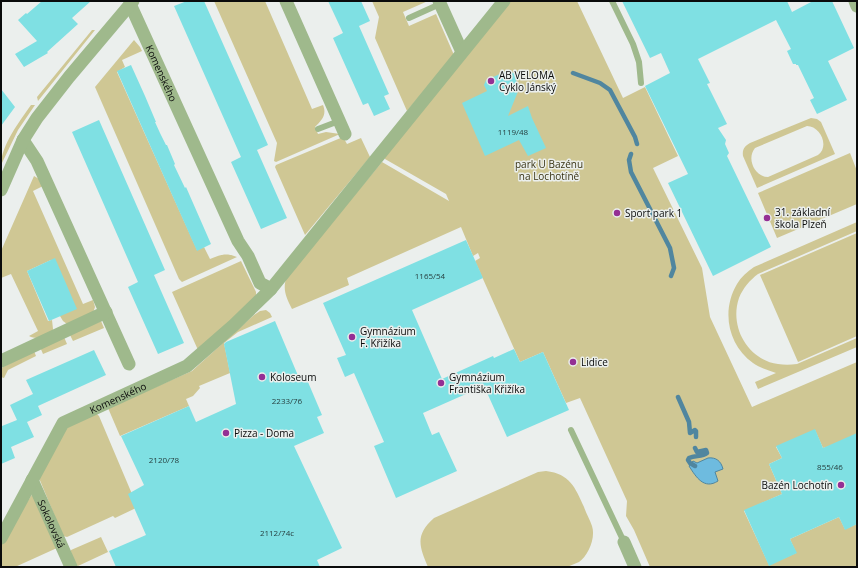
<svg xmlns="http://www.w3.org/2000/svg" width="858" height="568" font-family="'Open Sans',sans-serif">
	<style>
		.green { fill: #cfc794; fill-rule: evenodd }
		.water { fill: #6ebbdf; stroke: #50869f }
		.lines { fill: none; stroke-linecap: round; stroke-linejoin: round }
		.stream { stroke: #50869f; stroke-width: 4.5 }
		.building { fill: #7fe0e3 }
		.lane { stroke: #9fb98c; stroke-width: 6 }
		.street { stroke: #9fb98c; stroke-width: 13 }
		.poi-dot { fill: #942f94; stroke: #ebefed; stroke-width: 1.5 }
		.labels { text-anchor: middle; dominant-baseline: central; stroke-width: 3; stroke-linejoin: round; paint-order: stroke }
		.number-label { font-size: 8px; fill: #274041 }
		.street-label { font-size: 10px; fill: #0a0b0b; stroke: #ebefed }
		.poi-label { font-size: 10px; fill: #0a0b0b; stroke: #ebefed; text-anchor: start }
		.park-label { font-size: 10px; fill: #383313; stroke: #ebefed }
	</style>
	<rect width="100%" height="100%" fill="#ebefed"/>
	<path class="green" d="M 214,1 L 265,1 L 312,109 L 323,105 C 327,115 322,120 315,127 L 318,134 L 326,132 L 340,134 L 276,162 L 274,161 L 277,143 Z
		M 372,1 L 428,1 L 403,12 L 409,26 L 436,14 L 454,55 L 407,111 L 375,38 L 379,17 Z
		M 504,1 L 577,1 L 623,98 L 645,87 L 678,156 L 653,168 L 702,268 L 710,317 L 752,407 L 857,362 L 857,438 L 823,448 L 815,430 L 776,447 L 782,458 L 769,464 L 782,494 L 744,511 L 769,565 L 796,553 L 790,539 L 839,517 L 845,529 L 857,524 L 857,567 L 650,567 L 634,530 L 626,516 L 627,501 L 580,398 L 566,403 L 543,352 L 520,362 L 475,261 L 480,258 L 478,253 L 473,256 L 461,227 L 347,278 L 349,285 L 292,309 C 286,297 282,289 287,276 L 382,162 L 449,201 L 446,194 L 385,159 L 384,156 Z
		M 92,30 L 95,30 L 38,101 L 37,97 Z
		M 134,40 L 140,47 L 142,51 L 122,60 L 125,67 L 117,72 L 197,250 L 204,247 L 210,259 C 220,255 226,252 237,257 L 182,282 L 179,279 L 95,87 Z
		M 31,105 L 35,105 L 18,130 L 1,165 C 1,145 20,121 31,105 Z
		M 811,118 L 817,119 L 821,122 L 835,154 L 757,188 L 743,156 C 742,149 745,146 750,143 ZM 807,126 C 820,126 830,146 818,155 L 768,177 C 755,177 746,159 755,148 Z
		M 343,137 L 347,144 L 361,138 L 370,157 L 305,235 L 275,167 L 276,165 Z
		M 850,153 L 857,171 L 857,204 L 777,238 L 758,193 Z
		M 34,176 L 39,179 L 43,186 L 33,191 L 83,304 L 93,300 L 95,307 L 93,313 L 67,324 L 63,321 L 60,316 L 51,260 L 27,271 L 48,321 L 52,320 L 53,329 L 52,334 C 43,337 37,340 29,336 L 38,331 L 11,274 L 1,278 L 1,251 Z
		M 857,222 L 857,231 L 758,274 C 750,280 743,288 739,298 C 729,327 748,360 778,364 C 784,365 790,365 797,364 L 857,338 L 857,347 L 758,389 L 755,382 L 776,373 C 768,370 760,368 753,363 C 728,345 721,311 737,284 C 741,277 747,272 754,267 Z
		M 857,233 L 857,336 L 798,362 L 760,275 Z
		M 241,261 L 256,292 L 256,295 L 254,299 L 198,350 L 172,292 Z
		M 266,310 L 270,313 L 272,317 L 238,332 L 224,343 L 230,373 L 199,386 L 200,388 L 193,396 L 186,399 L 189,406 L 120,436 L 108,408 L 192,371 L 254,315 L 260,311 Z
		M 101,321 L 104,328 L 73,341 L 70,335 Z
		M 64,337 L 67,344 L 43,354 L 40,347 Z
		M 34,351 L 36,356 L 8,370 L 4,378 L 1,377 L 1,369 L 3,367 Z
		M 96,413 L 99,416 L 132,494 L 136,508 L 115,518 L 113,516 L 67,537 L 63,536 L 39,478 L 66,428 Z
		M 546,471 C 570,474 575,487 584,507 C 586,513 590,520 592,526 C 596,538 588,556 579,562 C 575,564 571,565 567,567 L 428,567 C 419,546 415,535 434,518 L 538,472 Z
		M 33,493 L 57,548 L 15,567 L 1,567 L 1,542 Z
		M 101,537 L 108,552 L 78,566 L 76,565 L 71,552 L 71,550 Z"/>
	<path class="water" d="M 708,458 C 716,457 721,461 723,469 L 715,472 L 718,481 C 704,490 696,477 689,466 L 693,461 L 697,463 Z"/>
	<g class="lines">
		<path class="stream" d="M 573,73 L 600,83 L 610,90 L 635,137 L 637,144
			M 631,154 L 629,160 L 631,172 L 670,248 L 674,268 L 671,276
			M 678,397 L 689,422 L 690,433 L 695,430 L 696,431 L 696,437
			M 695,466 L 690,463 L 688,460 L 689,458 C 695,455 702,457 707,453 L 706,450 L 697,452 L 695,448"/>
	</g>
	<path class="building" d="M 42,1 L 91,1 L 72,18 L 78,24 L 47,52 L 48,53 L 24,67 L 15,54 L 37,41 L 18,20 L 26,13 L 27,14 Z
		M 187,1 L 204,1 L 268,145 L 257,150 L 287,218 L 261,229 L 231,162 L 241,157 L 174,6 Z
		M 328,1 L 361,1 L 370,21 L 359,26 L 389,94 L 384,96 L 390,109 L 374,116 L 368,103 L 363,105 L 333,38 L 343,33 Z
		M 622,1 L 787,1 L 792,12 L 813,1 L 832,1 L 854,48 L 828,61 L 847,100 L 817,114 L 810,100 L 814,98 L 798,65 L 796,65 L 796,64 L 793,64 L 787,51 L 791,49 L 776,20 L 698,59 L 710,83 L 707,84 L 727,124 L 718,128 L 726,140 L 725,144 L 729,153 L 727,156 L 771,247 L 713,276 L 668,183 L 688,174 L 645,86 L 670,73 L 661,53 L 650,58 Z
		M 131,65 L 145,96 L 156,122 L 155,122 L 160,133 L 166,145 L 167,145 L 175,164 L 174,165 L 185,188 L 186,187 L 211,244 L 197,251 L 117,71 Z
		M 507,71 L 514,73 L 519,89 L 508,116 L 528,106 L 532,118 L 546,148 L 528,156 L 519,140 L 485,156 L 462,103 L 487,91 L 484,85 L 486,80 Z
		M 1,89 L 15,107 L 1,126 Z
		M 99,120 L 165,270 L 154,275 L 184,343 L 158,354 L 128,287 L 138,282 L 72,132 Z
		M 466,240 L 483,278 L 412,310 L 442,379 L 493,356 L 494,358 L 514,349 L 520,362 L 543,352 L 569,410 L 507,437 L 484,386 L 423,413 L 432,435 L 439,432 L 457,471 L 396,498 L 374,446 L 384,442 L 354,373 L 345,377 L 337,358 L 346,355 L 323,303 Z
		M 55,258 L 77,309 L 49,321 L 27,271 Z
		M 275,321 L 299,378 L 305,375 L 322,415 L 317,417 L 324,433 L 294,446 L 342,548 L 317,560 L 320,567 L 116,567 L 109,551 L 146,535 L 128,494 L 144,485 L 121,436 L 189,406 L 196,422 L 236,404 L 224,344 L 226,342 Z
		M 94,350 L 106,375 L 38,406 L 42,415 L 27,422 L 34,437 L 11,447 L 15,458 L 1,464 L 1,425 L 2,426 L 17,420 L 10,405 L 33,394 L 26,380 Z
		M 815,429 L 823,448 L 857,433 L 857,524 L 845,530 L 839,517 L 790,539 L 797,553 L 769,566 L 744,510 L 782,494 L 769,464 L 782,458 L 776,446 Z"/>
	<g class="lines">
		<path class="lane" d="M 612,1 L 633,44 L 639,62 L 641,83
			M 409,18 L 440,4
			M 318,129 L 339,121
			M 571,430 L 624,542"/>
		<g class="street">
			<path d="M 286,1 L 345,134"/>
			<path d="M 439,1 L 462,52"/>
			<path d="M 855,1 L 857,6"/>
			<path id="s1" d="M 130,4 L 238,241 L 248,256 L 260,283 L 271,289"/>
			<path d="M 23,140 L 37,161 L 129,364"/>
			<path d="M 1,190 L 23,140 L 37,118 L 69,77 L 133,1"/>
			<path d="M 1,361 L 106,312"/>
			<path id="s2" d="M 32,480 L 71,567"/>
			<path id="s3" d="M 1,538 L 63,423 L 187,366 L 234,325 L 271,289 L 504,1"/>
			<path d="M 624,542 L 635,567"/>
		</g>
	</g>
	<g class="poi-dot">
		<circle cx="491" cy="81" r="4"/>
		<circle cx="617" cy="213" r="4"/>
		<circle cx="767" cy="218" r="4"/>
		<circle cx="352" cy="337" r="4"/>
		<circle cx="573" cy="362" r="4"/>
		<circle cx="262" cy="377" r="4"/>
		<circle cx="441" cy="383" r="4"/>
		<circle cx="226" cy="433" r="4"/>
		<circle cx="841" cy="485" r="4"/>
	</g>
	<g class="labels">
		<g class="number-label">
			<text x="513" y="131">1119/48</text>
			<text x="430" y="275">1165/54</text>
			<text x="287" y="400">2233/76</text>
			<text x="164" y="459">2120/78</text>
			<text x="830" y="466">855/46</text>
			<text x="277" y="532">2112/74c</text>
		</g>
		<g class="street-label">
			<text stroke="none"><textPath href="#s1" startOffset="76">Komenského</textPath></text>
			<text stroke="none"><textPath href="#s3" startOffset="191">Komenského</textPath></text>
			<text stroke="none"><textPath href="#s2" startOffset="48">Sokolovská</textPath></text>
		</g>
		<g class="poi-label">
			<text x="499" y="75">AB VELOMA<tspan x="499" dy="12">Cyklo Jánský</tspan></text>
			<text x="775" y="212">31. základní<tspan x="775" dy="12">škola Plzeň</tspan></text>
			<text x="625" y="213">Sport park 1</text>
			<text x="360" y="331">Gymnázium<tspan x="360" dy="12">F. Křižíka</tspan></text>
			<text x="581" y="362">Lidice</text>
			<text x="270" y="377">Koloseum</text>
			<text x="449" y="377">Gymnázium<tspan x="449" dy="12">Františka Křižíka</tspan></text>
			<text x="234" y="433">Pizza - Doma</text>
			<text x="833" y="485" text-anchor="end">Bazén Lochotín</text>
		</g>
		<g class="park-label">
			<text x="549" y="164">park U Bazénu<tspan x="549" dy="12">na Lochotíně</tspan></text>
		</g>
	</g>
	<rect width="858" height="568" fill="none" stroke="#0a0b0b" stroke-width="4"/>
</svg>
